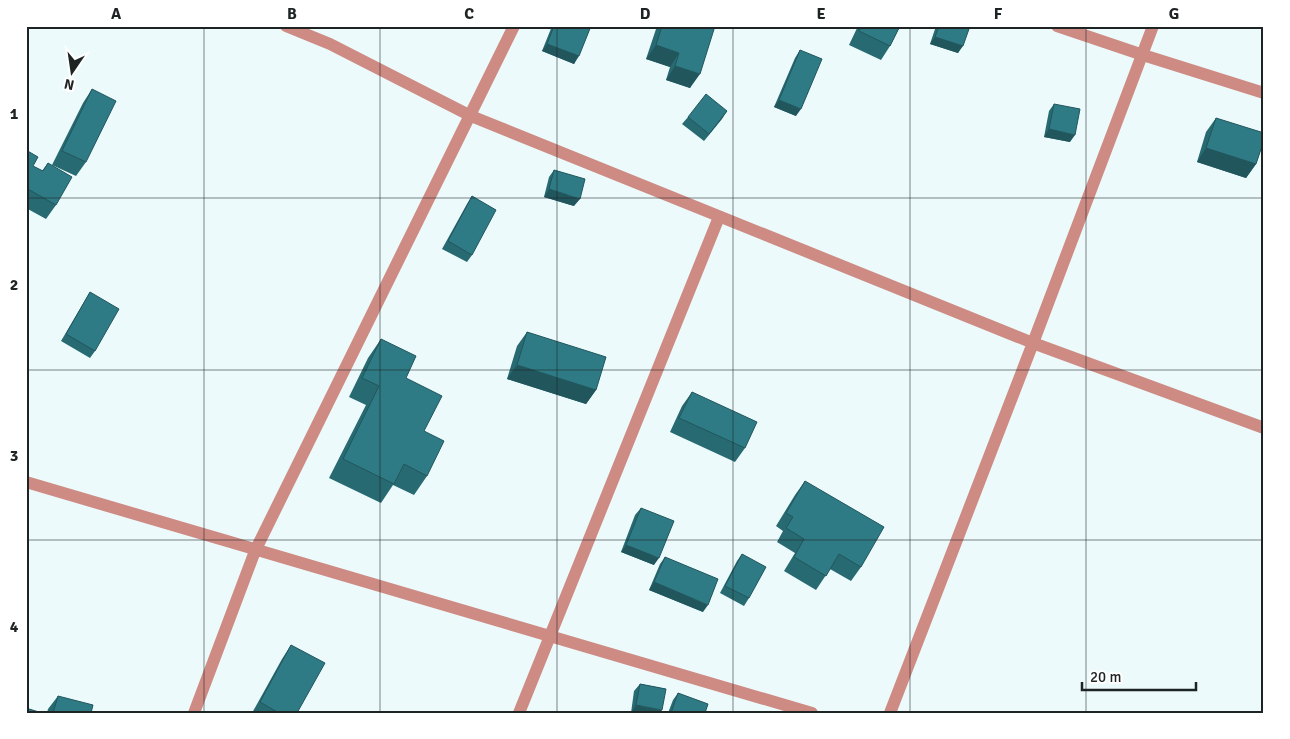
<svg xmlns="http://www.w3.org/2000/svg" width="1290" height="739" font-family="Signika,sans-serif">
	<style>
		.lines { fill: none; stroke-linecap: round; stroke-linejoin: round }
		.minor { stroke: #ce8b83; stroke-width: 12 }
		.wall { fill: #286a72 }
		.shaded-wall { fill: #21565d }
		.building { fill: #2f7b85; stroke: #21565d }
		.grid { fill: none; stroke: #1e2324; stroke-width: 1; stroke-opacity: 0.55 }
		.neatline { fill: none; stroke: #1e2324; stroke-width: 2 }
		.grid-label { font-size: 16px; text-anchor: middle; font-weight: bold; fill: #1e2324 }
	</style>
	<rect width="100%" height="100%" fill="#ecfafc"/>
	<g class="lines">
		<path class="minor" d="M 286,26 L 330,44 L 471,116 L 1033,343 L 1264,428
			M 1057,26 L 1143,55 L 1264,93
			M 26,482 C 288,560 551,634 812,713
			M 194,713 L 255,551 L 514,26
			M 519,713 L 719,217
			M 890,713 L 1033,343 L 1153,26"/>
	</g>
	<path class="wall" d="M 552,26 L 591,26 L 574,64 L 542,51 Z
		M 657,26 L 715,26 L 690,88 L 666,80 L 670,67 L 646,59 Z
		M 858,26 L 900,26 L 890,46 L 881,60 L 849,45 Z
		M 936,26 L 970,26 L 958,53 L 930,44 Z
		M 800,50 L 796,116 L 774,107 L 795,58 Z
		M 92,89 L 86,162 L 76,176 L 52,165 L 83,103 Z
		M 1054,104 L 1070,142 L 1044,137 L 1049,111 Z
		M 727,111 L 704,141 L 682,124 L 688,117 Z
		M 1216,118 L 1256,164 L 1246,178 L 1197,162 L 1206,132 Z
		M 26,150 L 33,166 L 42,171 L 48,163 L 56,205 L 46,219 L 26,208 Z
		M 554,170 L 574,206 L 544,197 L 549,177 Z
		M 472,196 L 472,255 L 467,262 L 442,249 L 467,204 Z
		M 90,292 L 95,351 L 90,358 L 61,341 Z
		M 527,332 L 596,390 L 586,404 L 507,379 L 517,346 Z
		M 381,339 L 406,378 L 424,431 L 427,476 L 414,495 L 393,485 L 381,503 L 329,478 L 366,405 L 349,397 L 368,358 Z
		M 692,392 L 745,448 L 735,462 L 670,432 L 682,406 Z
		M 805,481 L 861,567 L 851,581 L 830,569 L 816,590 L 784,571 L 795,553 L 777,542 L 783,531 L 776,526 L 795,495 Z
		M 641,508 L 654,565 L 621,552 L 635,515 Z
		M 742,554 L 749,598 L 744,606 L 720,593 L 737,561 Z
		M 665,557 L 703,612 L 649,590 L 660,564 Z
		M 291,645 L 297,713 L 252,713 L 282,659 Z
		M 640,684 L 666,689 L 631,713 L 634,691 Z
		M 678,693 L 705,713 L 668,713 L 673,700 Z
		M 58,696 L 91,713 L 47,713 L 48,709 Z"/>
	<path class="shaded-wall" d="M 935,37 L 963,46 L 958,53 L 930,44 Z
		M 547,44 L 579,56 L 574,64 L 542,51 Z
		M 656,45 L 679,53 L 670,67 L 646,59 Z
		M 675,66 L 700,74 L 690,88 L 666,80 Z
		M 779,100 L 801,109 L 796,116 L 774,107 Z
		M 727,111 L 722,119 L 704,141 L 709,134 Z
		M 1049,129 L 1075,135 L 1070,142 L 1044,137 Z
		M 1206,148 L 1256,164 L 1246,178 L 1197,162 Z
		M 549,189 L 580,199 L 574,206 L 544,197 Z
		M 517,365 L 596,390 L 586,404 L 507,379 Z
		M 626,545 L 659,558 L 654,565 L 621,552 Z
		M 654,582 L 708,605 L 703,612 L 649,590 Z
		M 636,705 L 662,710 L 660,713 L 631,713 Z"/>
	<path class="building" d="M 554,26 L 591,26 L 579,56 L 547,44 Z
		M 662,26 L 715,26 L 700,74 L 675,66 L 679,53 L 656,45 Z
		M 861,26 L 900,26 L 890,46 L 859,31 Z
		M 939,26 L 970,26 L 963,46 L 935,37 Z
		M 800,50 L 822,59 L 801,109 L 779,100 Z
		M 92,89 L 116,101 L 86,162 L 62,151 Z
		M 706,94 L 727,111 L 709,134 L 688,117 Z
		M 1054,104 L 1080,109 L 1075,135 L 1049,129 Z
		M 1216,118 L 1264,133 L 1264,140 L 1256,164 L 1206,148 Z
		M 26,150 L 38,157 L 33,166 L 43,171 L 48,163 L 72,177 L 56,205 L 26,188 Z
		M 554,170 L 585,179 L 580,199 L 549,189 Z
		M 472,196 L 496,210 L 472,255 L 448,241 Z
		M 90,292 L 119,309 L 95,351 L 66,334 Z
		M 527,332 L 606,357 L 596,390 L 517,365 Z
		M 381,339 L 416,356 L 406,378 L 442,396 L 424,431 L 444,441 L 427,476 L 404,464 L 394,484 L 343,459 L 379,386 L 362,378 Z
		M 692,392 L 757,422 L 745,448 L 679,418 Z
		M 805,481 L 884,527 L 861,567 L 839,554 L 826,576 L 794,557 L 804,539 L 786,528 L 793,517 L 786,513 Z
		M 641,508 L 674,521 L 659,558 L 626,545 Z
		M 742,554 L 766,567 L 749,598 L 725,586 Z
		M 665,557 L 718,579 L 708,605 L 654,582 Z
		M 291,645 L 325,663 L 297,713 L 279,713 L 260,702 Z
		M 640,684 L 666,689 L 662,710 L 636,705 Z
		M 678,693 L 708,704 L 705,713 L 671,713 Z
		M 58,696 L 93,705 L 91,713 L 53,713 Z
		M 26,708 L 42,713 L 26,713 Z"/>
	<path class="grid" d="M 204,26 L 204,713M 380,26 L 380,713M 557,26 L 557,713M 733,26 L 733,713M 910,26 L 910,713M 1086,26 L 1086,713M 26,198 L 1264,198M 26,370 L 1264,370M 26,540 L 1264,540"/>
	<rect width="1290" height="739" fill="none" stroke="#ffffff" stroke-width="55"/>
	<g transform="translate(72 72) rotate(193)" stroke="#ffffff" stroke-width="4" paint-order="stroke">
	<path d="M0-4L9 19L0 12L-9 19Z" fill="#1e2324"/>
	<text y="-8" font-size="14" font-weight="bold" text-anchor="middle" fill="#1e2324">N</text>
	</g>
	<path d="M1082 682v8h114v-8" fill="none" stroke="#1e2324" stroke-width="2.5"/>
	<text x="1090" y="682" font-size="15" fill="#1e2324" stroke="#ffffff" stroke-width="4" paint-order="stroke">20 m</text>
	<rect x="28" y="28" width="1234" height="684" class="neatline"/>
	<g class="grid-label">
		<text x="116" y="19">A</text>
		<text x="292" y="19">B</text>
		<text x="469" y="19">C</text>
		<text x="645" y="19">D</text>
		<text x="821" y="19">E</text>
		<text x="998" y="19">F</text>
		<text x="1174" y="19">G</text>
		<text x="14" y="119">1</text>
		<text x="14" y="290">2</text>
		<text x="14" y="461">3</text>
		<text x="14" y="632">4</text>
	</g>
</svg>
